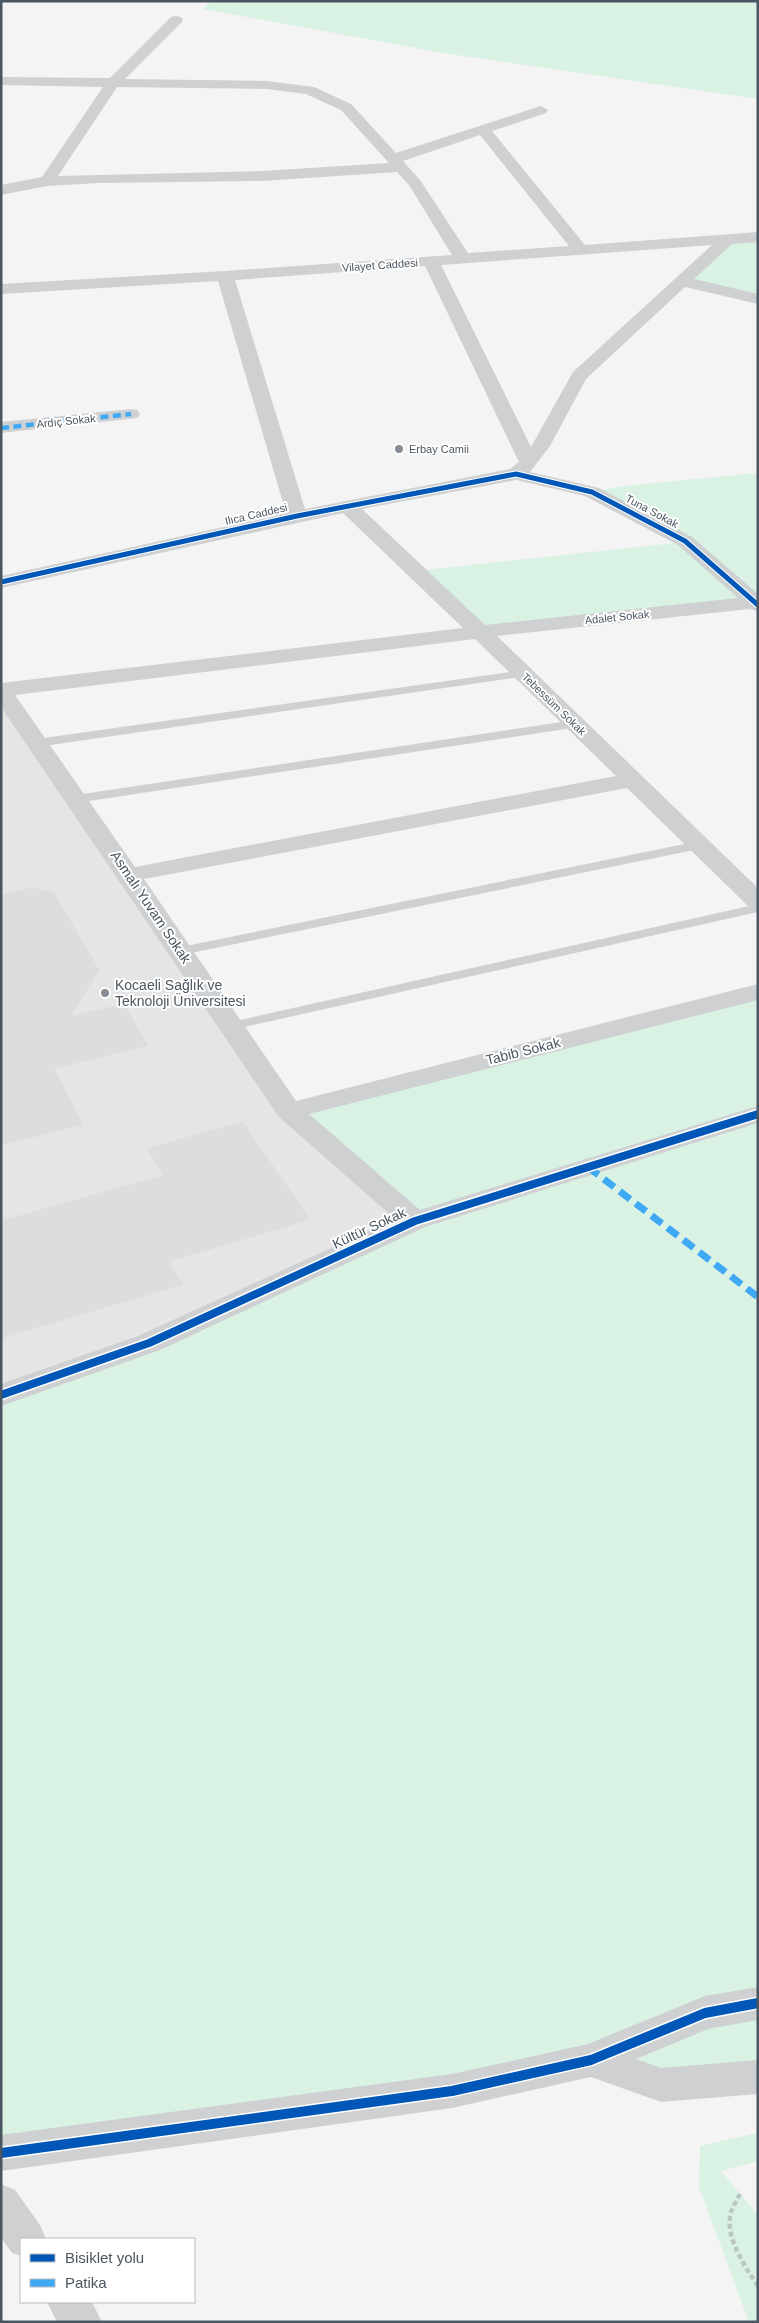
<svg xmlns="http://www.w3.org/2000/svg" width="759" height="2323" font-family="Helvetica,sans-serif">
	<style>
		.education { fill: #e6e5e6 }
		.green { fill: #d9f2e3 }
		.building { fill: #ddddde; stroke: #e5e6e7 }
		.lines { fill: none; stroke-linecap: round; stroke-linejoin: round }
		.path { stroke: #bcc7c4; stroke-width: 4.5; stroke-dasharray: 5 3; stroke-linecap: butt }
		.service { fill: #ced0d2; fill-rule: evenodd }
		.minor { fill: #ced0d2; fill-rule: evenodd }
		.quiet-far1 { stroke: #3fa9f5; stroke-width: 4.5; stroke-dasharray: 8 4.5; stroke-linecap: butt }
		.quiet { stroke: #3fa9f5; stroke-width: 7; stroke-dasharray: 13 7; stroke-linecap: butt }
		.cycleway-far2-casing { stroke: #fff; stroke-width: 7 }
		.cycleway-far1-casing { stroke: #fff; stroke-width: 11 }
		.cycleway-casing { stroke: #fff; stroke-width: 13 }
		.cycleway-far2 { stroke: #0057b8; stroke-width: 5 }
		.cycleway-far1 { stroke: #0057b8; stroke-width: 8 }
		.cycleway { stroke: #0057b8; stroke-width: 10 }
		.poi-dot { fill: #868d94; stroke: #fff; stroke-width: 2 }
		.labels { text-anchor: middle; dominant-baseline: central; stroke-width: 4; stroke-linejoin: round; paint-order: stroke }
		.far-street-label { font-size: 11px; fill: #4a5661; stroke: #fff }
		.far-poi-label { font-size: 11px; fill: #4a5661; stroke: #fff; text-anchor: start }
		.street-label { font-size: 14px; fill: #4a5661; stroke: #fff }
		.poi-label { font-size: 14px; fill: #4a5661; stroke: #fff; text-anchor: start }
	</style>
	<rect width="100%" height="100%" fill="#f4f4f4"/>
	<path class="education" d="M 1,692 L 289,1111 L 415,1221 L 1,1395 Z"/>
	<path class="green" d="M 211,1 L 758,1 L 758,99 L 443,53 L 203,9 Z
		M 758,237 L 758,299 L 683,281 L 726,241 Z
		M 758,473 L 758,605 L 480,632 L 415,571 L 684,542 L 592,492 L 623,486 Z
		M 758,992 L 758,2077 L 661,2085 L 591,2060 L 1,2153 L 1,1395 L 415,1221 L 289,1111 Z
		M 758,2133 L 758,2161 L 721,2171 L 758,2215 L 758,2322 L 749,2322 L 699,2187 L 700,2146 Z"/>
	<path class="building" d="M 32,887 L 54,892 L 100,970 L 72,1015 L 124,1003 L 149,1046 L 55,1069 L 84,1125 L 1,1146 L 1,894 Z
		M 243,1121 L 311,1220 L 170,1262 L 184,1285 L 1,1339 L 1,1220 L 162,1175 L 146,1148 Z"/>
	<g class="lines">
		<path class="path" d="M 740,2194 C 737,2200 733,2206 731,2212 C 724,2236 745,2267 758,2286"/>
		<path class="service" d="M 524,670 L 530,674 L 528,676 L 37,747 L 31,743 L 37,739 Z
			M 575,720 L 579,721 L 581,724 L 579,727 L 76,803 L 70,799 L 76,795 Z
			M 699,841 L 705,845 L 704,848 L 181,955 L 174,951 L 181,947 Z
			M 758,904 L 758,912 L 231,1030 L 224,1026 L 231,1022 Z"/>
		<path class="minor" d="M 176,16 L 181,17 L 183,20 L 181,23 L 125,79 L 267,81 L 314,87 L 351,104 L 396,153 L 541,106 L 548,110 L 546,113 L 492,131 L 585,245 L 758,232 L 758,242 L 732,244 L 694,279 L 758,294 L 758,304 L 685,287 L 586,379 L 550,446 L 530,472 L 599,488 L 692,537 L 758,594 L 758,611 L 750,609 L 497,636 L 758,888 L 758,909 L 749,907 L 627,788 L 144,879 L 296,1101 L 758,984 L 758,1000 L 309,1114 L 420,1210 L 758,1106 L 758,1123 L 425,1227 L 160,1350 L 1,1406 L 1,1384 L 138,1336 L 395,1219 L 279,1117 L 1,707 L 1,683 L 463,628 L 343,513 L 1,588 L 1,576 L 286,513 L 218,281 L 1,294 L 1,284 L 225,271 L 452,255 L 409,185 L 397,172 L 262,181 L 99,183 L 47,186 L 1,195 L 1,185 L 42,177 L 103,87 L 1,85 L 1,77 L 110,78 L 171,17 ZM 117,87 L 267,89 L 306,94 L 341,110 L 389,163 L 262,171 L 58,176 ZM 480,135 L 569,246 L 468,253 L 420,180 L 403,161 ZM 712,245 L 573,372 L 531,447 L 441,265 ZM 425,266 L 519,462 L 510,469 L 305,509 L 235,280 ZM 516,480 L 585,496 L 678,545 L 738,598 L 485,625 L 362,509 ZM 475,639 L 616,776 L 135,867 L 15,695 Z
			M 131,409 L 137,410 L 140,414 L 137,418 L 1,433 L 1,422 Z
			M 758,1987 L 758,2020 L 708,2029 L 636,2059 L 661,2068 L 758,2060 L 758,2094 L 661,2102 L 591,2077 L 452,2108 L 1,2171 L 1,2135 L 452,2074 L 588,2044 L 705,1996 Z
			M 1,2184 L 15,2190 L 40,2225 L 46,2239 L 21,2239 L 21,2256 L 12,2253 L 1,2238 Z
			M 47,2302 L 92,2302 L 102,2322 L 57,2322 Z"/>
		<path class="quiet-far1" d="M 1,428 L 131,414"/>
		<path class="quiet" d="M 588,1167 L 758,1297"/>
		<g class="cycleway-far2-casing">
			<path id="cycleway-far2" d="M 1,582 L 297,516 L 516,474 L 592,492 L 685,541 L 758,605"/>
		</g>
		<g class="cycleway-far1-casing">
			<path id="cycleway-far1" d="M 1,1395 L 149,1343 L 415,1221 L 758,1114"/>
		</g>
		<g class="cycleway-casing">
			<path id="cycleway" d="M 1,2153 L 452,2091 L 591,2060 L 705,2013 L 758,2003"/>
		</g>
		<use href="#cycleway-far2" class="cycleway-far2"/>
		<use href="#cycleway-far1" class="cycleway-far1"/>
		<use href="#cycleway" class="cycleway"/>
	</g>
	<g class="poi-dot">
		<circle cx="399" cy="449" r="5"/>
		<circle cx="105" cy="993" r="5"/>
	</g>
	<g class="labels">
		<g class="far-street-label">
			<text transform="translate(380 265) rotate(-4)">Vilayet Caddesi</text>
			<text transform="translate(66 421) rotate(-6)">Ardıç Sokak</text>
			<text transform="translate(652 511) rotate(28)">Tuna Sokak</text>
			<text transform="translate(256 514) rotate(-13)">Ilıca Caddesi</text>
			<text transform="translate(617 617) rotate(-6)">Adalet Sokak</text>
			<text transform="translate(554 704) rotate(44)">Tebessüm Sokak</text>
		</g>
		<g class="far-poi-label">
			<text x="409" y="449">Erbay Camii</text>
		</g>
		<g class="street-label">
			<text transform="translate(151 907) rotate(56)">Asmalı Yuvam Sokak</text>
			<text transform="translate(523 1051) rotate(-14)">Tabib Sokak</text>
			<text transform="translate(369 1228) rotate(-25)">Kültür Sokak</text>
		</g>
		<g class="poi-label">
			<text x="115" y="985">Kocaeli Sağlık ve<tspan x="115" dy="16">Teknoloji Üniversitesi</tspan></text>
		</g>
	</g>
	<rect width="759" height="2323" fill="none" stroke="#4a5661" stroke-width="5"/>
	<rect x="20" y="2238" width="175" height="65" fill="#ffffff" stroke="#b7bbc0"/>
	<rect x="30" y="2254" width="25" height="8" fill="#0057b8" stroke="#b7bbc0"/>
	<text x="65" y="2263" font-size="15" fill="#4a5661">Bisiklet yolu</text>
	<rect x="30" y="2279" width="25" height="8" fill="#3fa9f5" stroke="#b7bbc0"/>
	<text x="65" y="2288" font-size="15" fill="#4a5661">Patika</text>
</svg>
